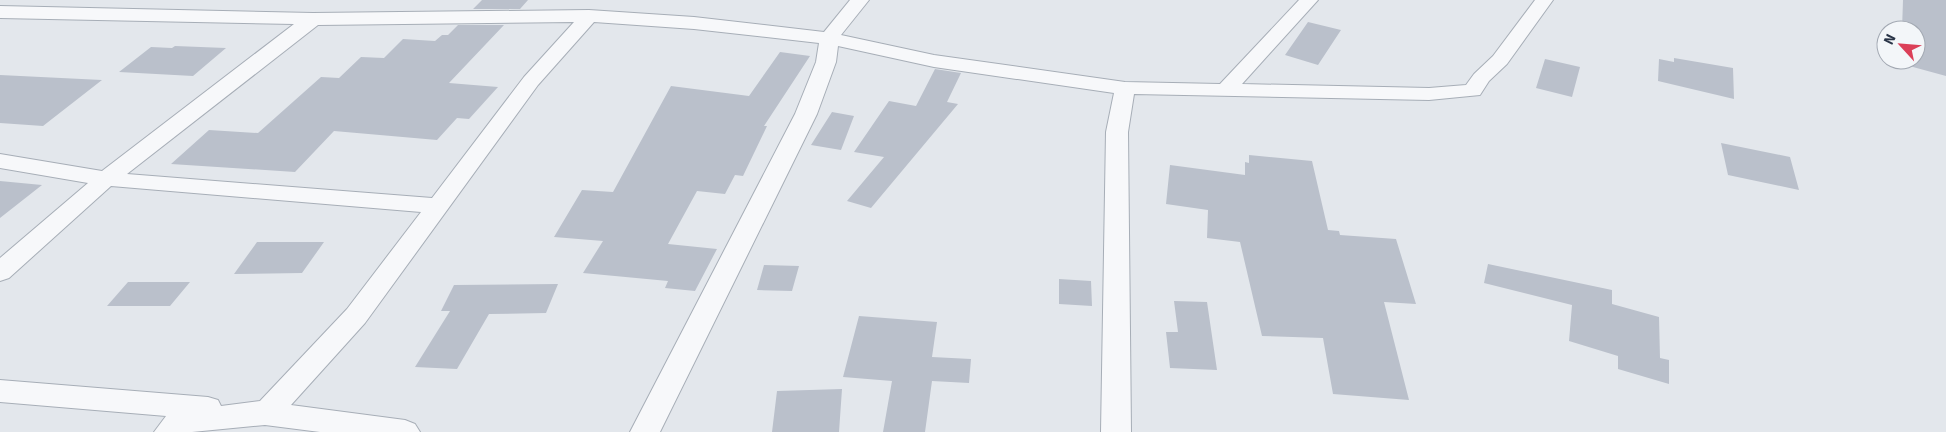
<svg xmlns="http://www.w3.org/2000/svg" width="1946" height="432" font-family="Signika,sans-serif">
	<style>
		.building { fill: #bac0cb }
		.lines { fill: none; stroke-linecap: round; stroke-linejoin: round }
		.minor-casing { stroke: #a7aeb7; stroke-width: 2 }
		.minor { fill: #f7f8fa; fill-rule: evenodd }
	</style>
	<rect width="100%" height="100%" fill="#e3e7ec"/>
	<path class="building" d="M 482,0 L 528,0 L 520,9 L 473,9 Z
		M 1903,0 L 1946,0 L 1946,76 L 1902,64 L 1902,60 L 1916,60 L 1916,30 L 1902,30 Z
		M 1308,22 L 1341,30 L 1318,65 L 1285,55 Z
		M 458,25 L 504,25 L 449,83 L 498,87 L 469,119 L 457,118 L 437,140 L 334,131 L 295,172 L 171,164 L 209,130 L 258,133 L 321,77 L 339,78 L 361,57 L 384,58 L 403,39 L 435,41 L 442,35 L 448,35 Z
		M 175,46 L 226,48 L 193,76 L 119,72 L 151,47 L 172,48 Z
		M 780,52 L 810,56 L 764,126 L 767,126 L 743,176 L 735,175 L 725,194 L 697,191 L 668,244 L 717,249 L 695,291 L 665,288 L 668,281 L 583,273 L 603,241 L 554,237 L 582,190 L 613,192 L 671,86 L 749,96 Z
		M 1674,58 L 1733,68 L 1734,99 L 1658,81 L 1659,59 L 1674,62 Z
		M 1545,59 L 1580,67 L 1572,97 L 1536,88 Z
		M 935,69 L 961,73 L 947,102 L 958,104 L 871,208 L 847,201 L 884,157 L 854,152 L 889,101 L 916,106 Z
		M 0,75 L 102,80 L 43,126 L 0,123 Z
		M 832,112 L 854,116 L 841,150 L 811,145 Z
		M 1721,143 L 1790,157 L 1799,190 L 1728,175 Z
		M 1249,155 L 1312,161 L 1328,230 L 1339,231 L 1340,235 L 1396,239 L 1416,304 L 1384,302 L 1409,400 L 1333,394 L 1323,338 L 1262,336 L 1240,242 L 1207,238 L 1208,210 L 1166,204 L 1170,165 L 1245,175 L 1245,162 L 1249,163 Z
		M 0,181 L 42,185 L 0,218 Z
		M 257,242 L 324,242 L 302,273 L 234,274 Z
		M 1488,264 L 1612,290 L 1612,304 L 1659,317 L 1660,358 L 1669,360 L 1669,384 L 1618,369 L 1618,356 L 1569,341 L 1572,305 L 1484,283 Z
		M 764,265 L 799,266 L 792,291 L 757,290 Z
		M 1059,279 L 1091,281 L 1092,306 L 1059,304 Z
		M 128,282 L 190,282 L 170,306 L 107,306 Z
		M 558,284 L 546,313 L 489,314 L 457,369 L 415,367 L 450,311 L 441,311 L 454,285 Z
		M 1174,301 L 1207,302 L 1217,370 L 1170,368 L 1166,332 L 1178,332 Z
		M 859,316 L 937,322 L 932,357 L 971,359 L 969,383 L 932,381 L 925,432 L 883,432 L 892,381 L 843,377 Z
		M 842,389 L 839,432 L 772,432 L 777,391 Z"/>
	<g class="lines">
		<g class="minor-casing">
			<path id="minor" d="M 850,0 L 869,0 L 841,35 L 934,55 L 1125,82 L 1220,84 L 1299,0 L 1318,0 L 1242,84 L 1429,88 L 1466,85 L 1474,74 L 1493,56 L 1535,0 L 1553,0 L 1507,64 L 1489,81 L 1480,95 L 1429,100 L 1134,94 L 1128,132 L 1131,432 L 1101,432 L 1106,132 L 1114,93 L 934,67 L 838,46 L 836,62 L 817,114 L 660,432 L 630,432 L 795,114 L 816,62 L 819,43 L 694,29 L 594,22 L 538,85 L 365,323 L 291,405 L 405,420 L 415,424 L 420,432 L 320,432 L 265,425 L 192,432 L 154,432 L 166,416 L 0,402 L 0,380 L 208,397 L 218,400 L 221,406 L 260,401 L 347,309 L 421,212 L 111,186 L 9,278 L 0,281 L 0,258 L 88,183 L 0,168 L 0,154 L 102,171 L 294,24 L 0,18 L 0,6 L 313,13 L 589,10 L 694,17 L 824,32 ZM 574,22 L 524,77 L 432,198 L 127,174 L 318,25 Z"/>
		</g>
		<use href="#minor" class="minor"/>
	</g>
	<g transform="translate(1901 45) rotate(296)"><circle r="24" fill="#f3f6f9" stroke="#a2a8b2"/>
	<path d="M0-4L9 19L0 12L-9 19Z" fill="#db3f58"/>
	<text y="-8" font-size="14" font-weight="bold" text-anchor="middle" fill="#293447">N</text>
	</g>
</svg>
